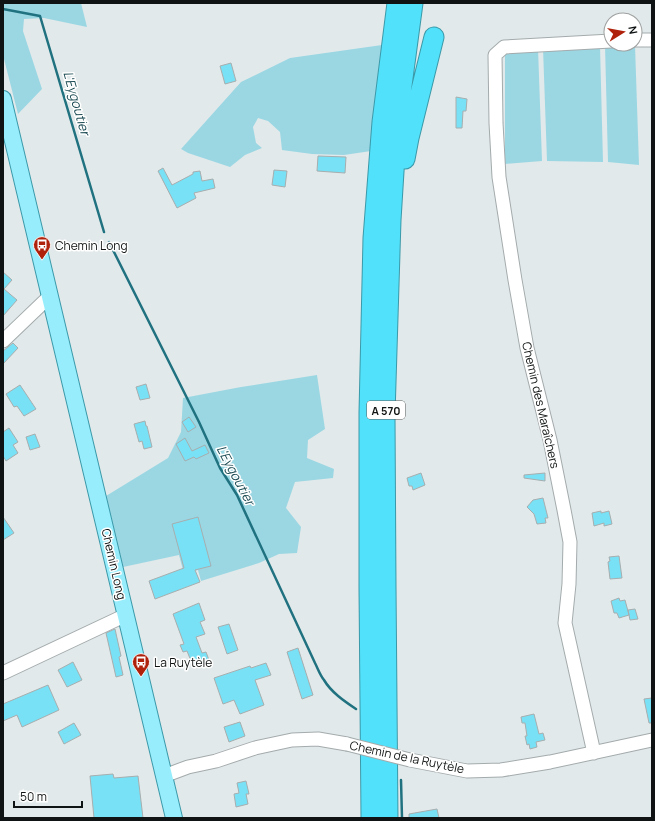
<svg xmlns="http://www.w3.org/2000/svg" width="655" height="821" font-family="Manrope,sans-serif">
	<style>
		.green { fill: #9bd7e3 }
		.lines { fill: none; stroke-linecap: round; stroke-linejoin: round }
		.stream { stroke: #207280; stroke-width: 2.5 }
		.building { fill: #78e1f5; stroke: #a7aeaf }
		.minor-casing { stroke: #a4abac; stroke-width: 15 }
		.major-casing { stroke: #3b99a9; stroke-width: 18 }
		.highway-casing { stroke: #3b99a9; stroke-width: 21 }
		.minor { stroke: #fff; stroke-width: 13 }
		.major { stroke: #97edfc; stroke-width: 16 }
		.highway { stroke: #52e1fa; stroke-width: 19 }
		.minor-bridge-casing { stroke: #a4abac; stroke-width: 15; stroke-linecap: butt }
		.minor-bridge { stroke: #fff; stroke-width: 13 }
		.labels { text-anchor: middle; dominant-baseline: central; stroke-width: 3; stroke-linejoin: round; paint-order: stroke }
		.shield { fill: #fff; stroke: #585a5a; stroke-width: 1 }
		.shield-label { font-size: 11px; font-weight: bold; fill: #101313 }
		.poi-label { font-size: 12px; fill: #101313; stroke: #fff; text-anchor: start }
		.street-label { font-size: 12px; fill: #101313; stroke: #fff }
		.water-label { font-size: 13px; font-style: italic; fill: #1b4b53; stroke: #fff }
	</style>
	<rect width="100%" height="100%" fill="#e2e9ea"/>
	<path class="green" d="M 3,3 L 81,3 L 87,27 L 44,18 L 24,19 L 23,31 L 42,89 L 18,114 L 3,55 Z
		M 382,45 L 371,143 L 371,151 L 344,155 L 312,154 L 282,150 L 280,132 L 268,121 L 258,118 L 253,127 L 256,143 L 262,148 L 245,155 L 230,167 L 188,153 L 181,149 L 241,82 L 290,58 Z
		M 605,45 L 635,45 L 639,165 L 608,162 Z
		M 600,46 L 603,162 L 547,161 L 543,48 Z
		M 538,48 L 542,161 L 505,164 L 505,51 Z
		M 317,375 L 325,429 L 308,440 L 307,458 L 334,469 L 333,478 L 295,482 L 286,508 L 301,527 L 297,553 L 279,554 L 259,563 L 201,581 L 198,570 L 184,574 L 179,555 L 123,567 L 106,496 L 168,458 L 181,432 L 183,398 L 241,387 Z"/>
	<g class="lines">
		<path class="stream" d="M 3,9 L 40,16 L 104,232
			M 109,242 L 199,422 L 220,468 L 237,495 L 315,663 C 318,669 320,675 324,680 C 331,692 344,701 356,709
			M 401,780 L 402,818"/>
	</g>
	<path class="building" d="M 231,63 L 236,81 L 225,84 L 220,66 Z
		M 456,97 L 467,99 L 466,111 L 463,111 L 462,128 L 456,128 Z
		M 318,156 L 346,157 L 345,173 L 317,171 Z
		M 163,168 L 172,185 L 193,174 L 193,172 L 200,171 L 202,181 L 213,179 L 215,188 L 194,193 L 196,198 L 177,208 L 158,171 Z
		M 274,170 L 287,171 L 285,187 L 272,185 Z
		M 3,272 L 12,280 L 4,289 L 17,300 L 3,316 Z
		M 13,343 L 18,348 L 3,364 L 3,351 Z
		M 146,384 L 150,398 L 140,400 L 136,387 Z
		M 20,385 L 36,409 L 24,416 L 17,406 L 14,407 L 6,394 Z
		M 189,417 L 196,427 L 188,432 L 182,422 Z
		M 145,421 L 146,426 L 147,426 L 152,447 L 144,449 L 142,441 L 139,442 L 134,424 Z
		M 9,428 L 18,442 L 13,445 L 18,453 L 6,461 L 3,456 L 3,432 Z
		M 35,434 L 40,447 L 30,450 L 26,437 Z
		M 185,438 L 192,451 L 205,445 L 209,453 L 196,459 L 194,457 L 185,461 L 176,444 Z
		M 421,473 L 425,485 L 413,490 L 412,486 L 409,486 L 407,478 Z
		M 545,473 L 545,481 L 524,478 L 524,475 Z
		M 543,498 L 548,518 L 545,518 L 546,523 L 537,524 L 534,514 L 527,507 L 533,500 Z
		M 601,511 L 601,513 L 609,511 L 612,524 L 604,526 L 604,523 L 594,526 L 592,513 Z
		M 3,517 L 14,533 L 3,540 Z
		M 198,517 L 211,566 L 195,570 L 200,582 L 155,599 L 149,581 L 184,568 L 172,524 Z
		M 619,556 L 622,578 L 610,579 L 608,562 L 610,561 L 609,557 Z
		M 619,598 L 620,601 L 625,600 L 629,615 L 619,618 L 617,613 L 614,613 L 611,601 Z
		M 199,603 L 205,620 L 200,622 L 205,634 L 196,637 L 202,653 L 206,652 L 209,660 L 193,666 L 187,651 L 183,652 L 180,645 L 184,644 L 173,614 Z
		M 635,609 L 638,619 L 630,620 L 628,610 Z
		M 229,624 L 238,650 L 227,654 L 218,627 Z
		M 115,629 L 121,656 L 119,657 L 123,675 L 116,677 L 106,633 Z
		M 298,648 L 313,695 L 302,699 L 287,652 Z
		M 73,662 L 82,680 L 67,687 L 58,670 Z
		M 266,663 L 271,675 L 255,680 L 264,705 L 240,714 L 234,700 L 223,704 L 214,678 L 250,666 L 251,668 Z
		M 48,685 L 59,710 L 22,727 L 17,715 L 3,721 L 3,704 Z
		M 652,698 L 652,723 L 649,723 L 644,699 Z
		M 534,714 L 539,734 L 543,733 L 545,740 L 536,742 L 537,747 L 530,749 L 529,744 L 527,745 L 525,736 L 527,736 L 525,723 L 522,723 L 521,717 Z
		M 240,722 L 245,736 L 229,742 L 224,727 Z
		M 74,723 L 81,735 L 64,744 L 58,732 Z
		M 113,774 L 114,778 L 138,776 L 143,818 L 94,818 L 90,776 Z
		M 246,781 L 249,794 L 246,794 L 248,804 L 236,807 L 234,794 L 239,793 L 237,783 Z
		M 437,809 L 439,818 L 409,818 L 409,814 Z"/>
	<g class="lines">
		<g class="minor-casing">
			<path id="minor" d="M 635,40 L 652,40
				M 3,341 L 50,296
				M 3,673 L 126,615
				M 594,753 L 565,623 L 569,584 L 570,542 L 564,510 L 550,440 L 527,348 L 515,280 L 499,177 L 496,123 L 495,55 L 504,47 L 611,41
				M 410,760 L 467,771 L 501,770 L 550,762 L 652,740
				M 164,776 L 188,767 L 216,761 L 255,748 L 292,740 L 318,739 L 347,744"/>
		</g>
		<g class="major-casing">
			<path id="major" d="M 3,99 L 174,818"/>
		</g>
		<g class="highway-casing">
			<path id="highway" d="M 405,159 L 409,138 L 434,37
				M 371,818 L 369,588 L 369,413 L 373,238 L 382,122 L 397,3
				M 388,818 L 386,586 L 385,415 L 391,220 L 397,123 L 413,3"/>
		</g>
		<use href="#minor" class="minor"/>
		<use href="#major" class="major"/>
		<use href="#highway" class="highway"/>
		<g class="minor-bridge-casing">
			<path id="minor-bridge" d="M 347,744 L 410,760"/>
		</g>
		<use href="#minor-bridge" class="minor-bridge"/>
	</g>
	<defs>
		<g id="bus-pin" transform="scale(0.9)"><path d="M0 17L-7.5 6A9.5 9.5 0 1 1 7.5 6Z" fill="#af210b" stroke="#fff"/><path d="M-5-6H5V4H4V6H2V4H-2V6H-4V4H-5ZM-3.5-4V0h7V-4ZM-3.5 1.2v1.5H-2V1.2ZM2 1.2v1.5H3.5V1.2Z" fill="#fff"/></g>
	</defs>
	<g fill-rule="evenodd">
		<use href="#bus-pin" x="42" y="245"/>
		<use href="#bus-pin" x="141" y="662"/>
	</g>
	<g class="labels">
		<rect class="shield" x="367" y="401" width="38" height="18" rx="3"/>
		<g class="shield-label">
			<text x="386" y="410">A 570</text>
		</g>
		<g class="poi-label">
			<text x="55" y="245">Chemin Long</text>
			<text x="154" y="662">La Ruytèle</text>
		</g>
		<g class="street-label">
			<text transform="translate(541 405) rotate(77)">Chemin des Maraîchers</text>
			<text transform="translate(114 564) rotate(77)">Chemin Long</text>
			<text transform="translate(407 757) rotate(12)">Chemin de la Ruytèle</text>
		</g>
		<g class="water-label">
			<text transform="translate(77 103) rotate(74)">L'Eygoutier</text>
			<text transform="translate(236 475) rotate(62)">L'Eygoutier</text>
		</g>
	</g>
	<rect width="655" height="821" fill="none" stroke="#101313" stroke-width="8"/>
	<g transform="translate(623 32) rotate(79)"><circle r="19" fill="#ffffff" stroke="#9fa1a1"/>
	<path d="M0-3L7 15L0 10L-7 15Z" fill="#af210b"/>
	<text y="-6" font-size="11" font-weight="bold" text-anchor="middle" fill="#101313">N</text>
	</g>
	<path d="M14 801v6h68v-6" fill="none" stroke="#101313" stroke-width="2"/>
	<text x="20" y="801" font-size="12" fill="#101313" stroke="#ffffff" stroke-width="3" paint-order="stroke">50 m</text>
</svg>
